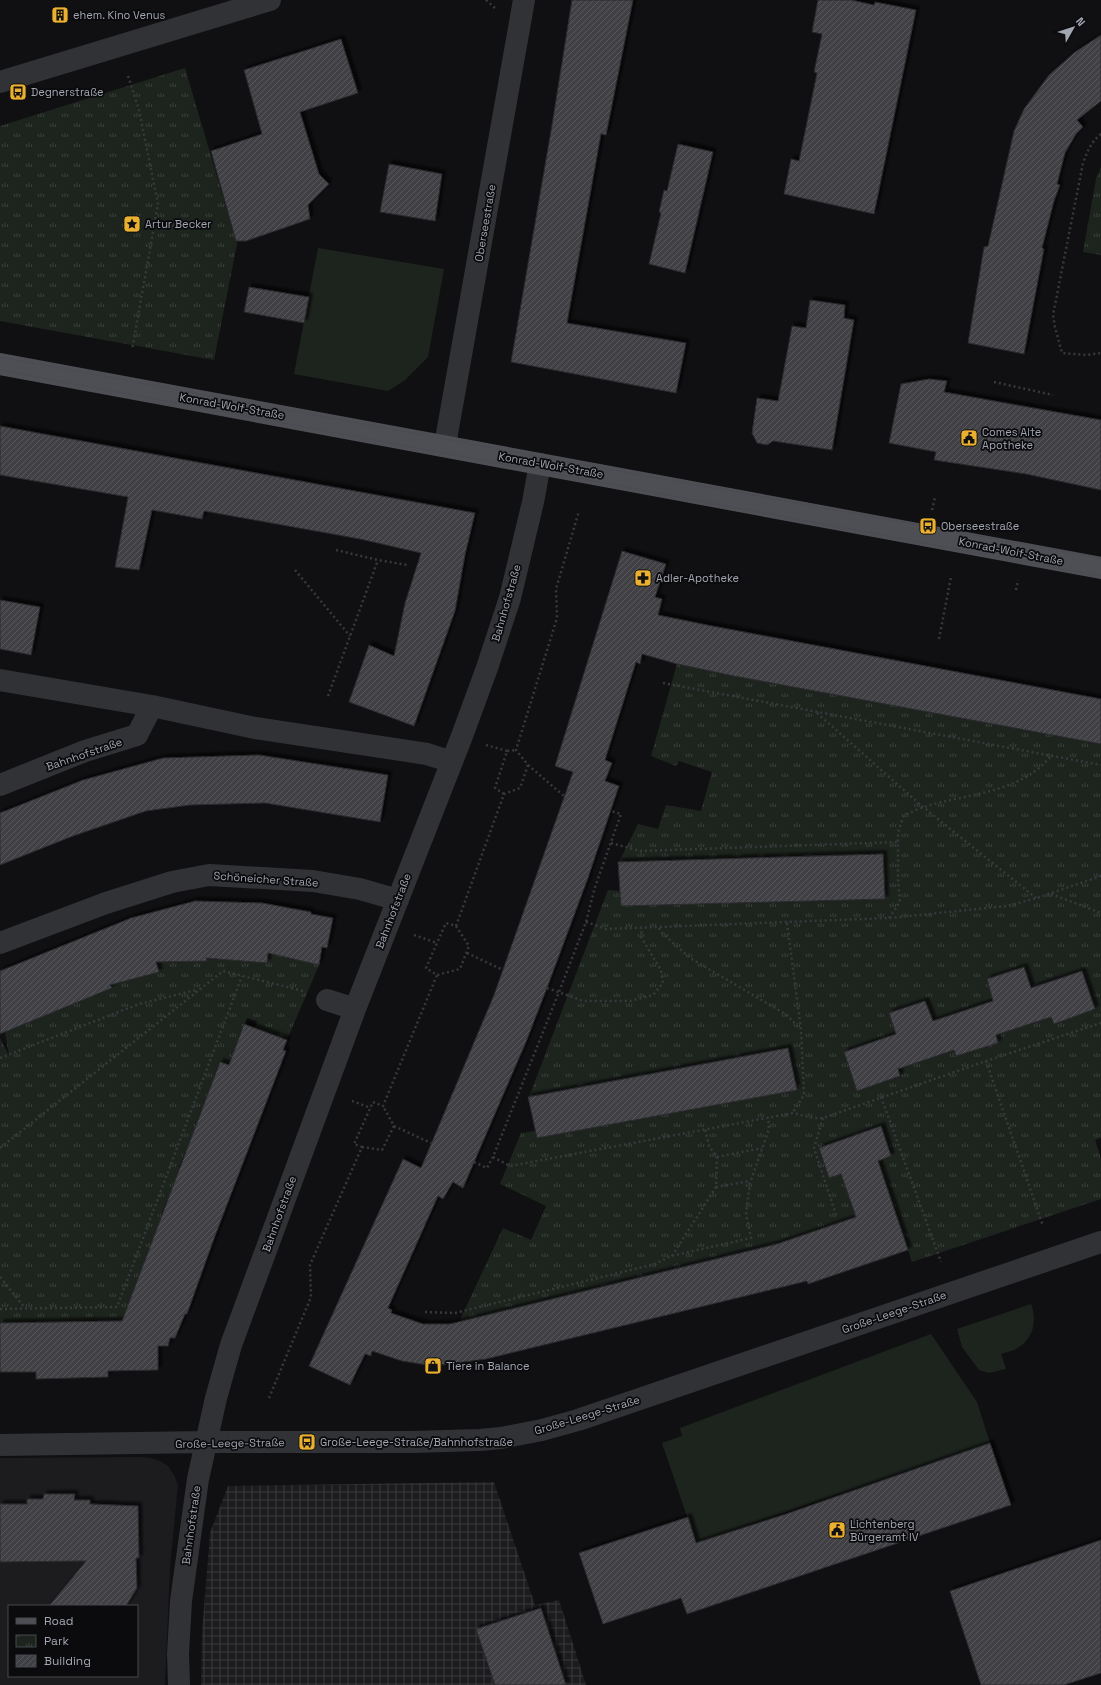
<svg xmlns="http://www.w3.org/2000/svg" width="1101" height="1685" font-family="'Space Grotesk',sans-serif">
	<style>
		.built { fill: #1c1c1f; fill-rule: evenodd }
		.industrial { fill: url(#industrial-grid) }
		.green { fill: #1d241e }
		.park { fill: url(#park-tufts); fill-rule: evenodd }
		.building { fill: url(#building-hatch); stroke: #2a2a2e; filter: url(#shadow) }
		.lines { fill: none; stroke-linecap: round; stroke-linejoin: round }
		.path { stroke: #37393d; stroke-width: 2.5; stroke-dasharray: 2 3; stroke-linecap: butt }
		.minor { stroke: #313236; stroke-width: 22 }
		.major { stroke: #4e4f55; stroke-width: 22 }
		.tram { stroke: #4a4c51; stroke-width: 1 }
		.labels { text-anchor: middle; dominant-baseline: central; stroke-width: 3.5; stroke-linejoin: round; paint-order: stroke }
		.poi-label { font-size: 11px; fill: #a2a6b2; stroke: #0b0b0d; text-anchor: start }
		.street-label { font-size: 11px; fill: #a2a6b2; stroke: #0b0b0d }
	</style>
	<defs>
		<pattern id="industrial-grid" width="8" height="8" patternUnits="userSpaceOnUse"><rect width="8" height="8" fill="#1c1c1f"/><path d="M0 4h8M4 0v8" fill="none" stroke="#3a3a3d"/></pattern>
		<pattern id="park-tufts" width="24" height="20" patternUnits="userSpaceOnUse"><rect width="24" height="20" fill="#1d241e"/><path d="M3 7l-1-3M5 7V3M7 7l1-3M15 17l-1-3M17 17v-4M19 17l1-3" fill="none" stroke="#3b413c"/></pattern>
		<pattern id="building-hatch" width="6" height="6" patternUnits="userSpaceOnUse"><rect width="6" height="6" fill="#3f4045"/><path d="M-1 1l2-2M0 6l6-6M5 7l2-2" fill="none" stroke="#58595d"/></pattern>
		<filter id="shadow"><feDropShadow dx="3.5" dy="-3.5" stdDeviation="1" flood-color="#0009"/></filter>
	</defs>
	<rect width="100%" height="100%" fill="#101012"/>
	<path class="built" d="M 141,1457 L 151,1458 L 160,1461 L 168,1466 L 174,1475 L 178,1485 L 170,1567 L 165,1685 L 0,1685 L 0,1458 ZM 9,1606 L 137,1606 L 137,1676 L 9,1676 Z"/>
	<path class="industrial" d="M 494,1482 L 535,1605 L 559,1600 L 586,1685 L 201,1685 L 202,1633 L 210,1533 L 228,1486 Z"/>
	<path class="green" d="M 318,248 L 444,269 L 428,357 L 405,380 L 388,391 L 294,374 Z
		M 1031,1304 C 1037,1319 1034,1338 1019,1347 C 1014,1351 1006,1352 1001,1354 L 1006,1369 L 989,1373 L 979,1370 L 962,1347 L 957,1329 Z
		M 931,1334 L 977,1402 L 990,1443 L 696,1543 L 662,1443 L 682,1436 L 680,1428 Z"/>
	<path class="park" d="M 185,68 L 237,244 L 214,360 L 0,321 L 0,126 Z
		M 1101,167 L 1101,255 L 1083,252 L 1096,179 Z
		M 677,664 L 1101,744 L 1101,1138 L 1095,1140 L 1101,1158 L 1101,1199 L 912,1262 L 878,1161 L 891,1156 L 881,1126 L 819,1148 L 829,1178 L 841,1174 L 858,1223 L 794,1240 L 459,1322 L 503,1228 L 531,1240 L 546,1206 L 500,1184 L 521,1133 L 535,1131 L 537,1138 L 796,1089 L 529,1097 L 608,890 L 620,891 L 621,906 L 885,898 L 883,854 L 619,862 L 638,824 L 658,829 L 666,805 L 701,811 L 712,772 L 679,761 L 676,766 L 651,756 ZM 1023,967 L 1031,988 L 1082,971 L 1095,1009 L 1054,1024 L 1051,1017 L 996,1035 L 998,1043 L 956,1056 L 954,1050 L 898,1069 L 900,1076 L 857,1091 L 844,1052 L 896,1034 L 889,1013 L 925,1001 L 933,1021 L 993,1001 L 987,979 Z
		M 268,953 L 319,965 L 287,1040 L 255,1028 L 257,1021 L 247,1018 L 229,1065 L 219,1062 L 214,1076 L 223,1079 L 211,1112 L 202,1108 L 197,1121 L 206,1125 L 194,1155 L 185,1152 L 179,1167 L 188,1171 L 176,1203 L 167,1200 L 161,1215 L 170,1219 L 158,1250 L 150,1247 L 144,1261 L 153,1264 L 143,1288 L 136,1285 L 132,1295 L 131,1321 L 0,1323 L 0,1038 L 9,1056 L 5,1032 L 44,1007 L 46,1015 L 61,1009 L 58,1001 L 94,987 L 97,995 L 112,988 L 108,980 L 159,972 L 156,962 L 206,961 L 206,954 L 252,954 L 251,962 L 266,963 Z"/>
	<path class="building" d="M 572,0 L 633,0 L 606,135 L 601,134 L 567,323 L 686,343 L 676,393 L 511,362 L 552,125 Z
		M 818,0 L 851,0 L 874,5 L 875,2 L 916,10 L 874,214 L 784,194 L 791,159 L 799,161 L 817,73 L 814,72 L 822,34 L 812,32 Z
		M 1101,35 L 1101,101 L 1077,120 L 1083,127 L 1076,134 L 1065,153 L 1057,184 L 1060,185 L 1054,201 L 1042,248 L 1044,249 L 1024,354 L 968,343 L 984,247 L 988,246 L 1014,131 L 1024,109 L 1049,75 L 1075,52 Z
		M 341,39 L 358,93 L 300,112 L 319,174 L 329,184 L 308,205 L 310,219 L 246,241 L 236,241 L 211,151 L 262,134 L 244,70 Z
		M 678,144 L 713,152 L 685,273 L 649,264 L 661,213 L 659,212 L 664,190 L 667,191 Z
		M 389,164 L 442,174 L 435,221 L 380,212 Z
		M 249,287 L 309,297 L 304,323 L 244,312 Z
		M 810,300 L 845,305 L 844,318 L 854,320 L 832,450 L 773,441 L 767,445 L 757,443 L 752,433 L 757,398 L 778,401 L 792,326 L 806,328 Z
		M 929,379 L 947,381 L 944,392 L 1101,420 L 1101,490 L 1026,474 L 934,460 L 936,452 L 889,443 L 901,384 Z
		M 0,426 L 475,513 L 465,555 L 455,611 L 414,726 L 349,702 L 369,645 L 394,656 L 405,603 L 421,553 L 360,539 L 204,511 L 202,519 L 152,510 L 139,570 L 115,567 L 128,497 L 0,475 Z
		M 622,551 L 666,564 L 655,597 L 662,599 L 658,615 L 707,625 L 1101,699 L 1101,744 L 734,676 L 677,664 L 642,654 L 640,664 L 636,662 L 605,760 L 612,763 L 605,781 L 619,786 L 588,878 L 547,988 L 526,1042 L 463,1188 L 453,1182 L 443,1199 L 438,1196 L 388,1308 L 392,1310 L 391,1313 L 423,1324 L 450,1324 L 777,1244 L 856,1217 L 841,1174 L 829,1178 L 819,1148 L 881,1126 L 891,1156 L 878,1161 L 908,1250 L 808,1284 L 807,1281 L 486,1359 L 433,1366 L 402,1361 L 372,1351 L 371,1356 L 365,1354 L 350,1385 L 309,1366 L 403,1159 L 421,1168 L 494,995 L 573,772 L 555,766 Z
		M 0,600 L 40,607 L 31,655 L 0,649 Z
		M 259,755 L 388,775 L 380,822 L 265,803 L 190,805 L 146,811 L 73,836 L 0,865 L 0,813 L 83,780 L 163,758 Z
		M 883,854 L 885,899 L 621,906 L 618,862 Z
		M 195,901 L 262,903 L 311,912 L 311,914 L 333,918 L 327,948 L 322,947 L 319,965 L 268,953 L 267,963 L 206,958 L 207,961 L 156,962 L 159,972 L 110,985 L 112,988 L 0,1034 L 0,971 L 131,918 Z
		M 1024,967 L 1031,988 L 1082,971 L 1095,1009 L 1054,1024 L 1051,1017 L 996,1035 L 998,1043 L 956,1056 L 954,1050 L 898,1069 L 900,1076 L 857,1091 L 844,1052 L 896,1034 L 889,1013 L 925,1001 L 933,1021 L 993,1001 L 987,979 Z
		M 244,1024 L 287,1040 L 283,1050 L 286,1051 L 215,1236 L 187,1314 L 185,1314 L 175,1338 L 170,1338 L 168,1346 L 158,1346 L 158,1370 L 108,1371 L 108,1377 L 36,1379 L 36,1372 L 0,1372 L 0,1323 L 122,1321 L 220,1062 L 229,1065 Z
		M 788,1048 L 797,1090 L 537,1138 L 528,1097 Z
		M 990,1443 L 1011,1505 L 687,1614 L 681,1598 L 603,1624 L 579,1553 L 688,1517 L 696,1543 L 786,1514 Z
		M 44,1494 L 75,1494 L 74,1500 L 90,1500 L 90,1504 L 138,1506 L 139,1558 L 136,1558 L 137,1588 L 126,1606 L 49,1606 L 86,1561 L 0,1562 L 0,1504 L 27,1504 L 27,1499 L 43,1499 Z
		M 1101,1540 L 1101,1673 L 1064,1685 L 981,1685 L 950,1591 Z
		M 541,1608 L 566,1685 L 495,1685 L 476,1629 Z"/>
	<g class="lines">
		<path class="path" d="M 486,0 L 496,9
			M 128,76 L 139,110 L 158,204 L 132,350
			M 1101,134 C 1091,142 1087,152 1083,163 L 1053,315 L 1055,327 L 1062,353 L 1086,355 L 1101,353
			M 994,382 L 1053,395
			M 932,510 L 935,497
			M 336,550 L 378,560 L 407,565
			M 295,570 L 350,636
			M 1016,590 L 1018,580
			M 939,639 L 951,577
			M 663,683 L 1101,765
			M 328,696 L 378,560
			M 817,713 L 923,807 L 1036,898
			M 486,745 L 507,751
			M 528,765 L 564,796
			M 504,794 L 495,788 L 507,751 L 516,750
			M 611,843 L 640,851 L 898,842
			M 1051,894 L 1101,913
			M 889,918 L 900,902 L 898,879 L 898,832 L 904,815 C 911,813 917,809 924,807 C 967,793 1020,794 1051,756
			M 586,922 L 606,929 L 889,918 L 1007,906 L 1037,898 L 1101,876
			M 787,923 L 801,1030 L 804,1095 L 793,1112
			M 456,926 L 504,794 L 520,788 L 528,765 L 516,750 L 557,618 L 556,589 L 579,511
			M 659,928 L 663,934 L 690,958 L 787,1015 L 800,1029
			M 414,935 L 437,943 L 426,968 L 437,975 L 460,969 L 469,946 L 456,926 L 446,923 L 437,943
			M 467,953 L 503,970
			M 547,988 L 583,1001 L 630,1001 L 653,995 L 663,983 L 661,970 L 641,937 L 642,928
			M 0,1058 L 139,1004 L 196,990
			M 986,1061 L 1043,1226
			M 881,1097 L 941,1262
			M 352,1101 L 371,1108
			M 823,1118 L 814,1148 L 837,1218
			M 394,1126 L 431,1143
			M 362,1147 L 382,1150 L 394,1126 L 383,1106
			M 0,1148 L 223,971 L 303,991
			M 493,1157 L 510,1166 L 793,1113 L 813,1118 L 823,1118 L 986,1061 L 1101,1023
			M 717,1157 L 762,1148
			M 474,1162 L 487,1168 L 493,1157 L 559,992 L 586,922 L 595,887 L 621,814 L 611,811
			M 716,1187 L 750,1181
			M 672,1256 L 716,1187 L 717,1157 L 709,1146 L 705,1129
			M 0,1277 L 25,1308
			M 0,1309 L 117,1307 L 242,976
			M 425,1312 L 455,1313 L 655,1264 L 671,1256 L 751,1238 L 746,1214 L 750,1183 L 769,1129 L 768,1117
			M 269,1398 L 311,1297 L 310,1265 L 362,1147 L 354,1144 L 373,1102 L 383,1106 L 437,975"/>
		<path class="minor" d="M 0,82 L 270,0
			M 445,445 L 524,0
			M 0,680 L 152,706
			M 0,785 L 85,751 L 137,735 L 152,706 L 255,728 L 427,754 L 452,762
			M 0,943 L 106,903 L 172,882 L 209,875 L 313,881 L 360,889 L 398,900
			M 327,1000 L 355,1009
			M 0,1445 L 206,1442 L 413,1442 L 480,1440 L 501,1438 L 542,1430 L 578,1420 L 1101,1242
			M 179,1685 L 178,1654 L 181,1601 L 198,1479 L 216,1398 L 231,1345 L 355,1009 L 462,736 L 487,668 L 510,598 L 533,502 L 540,464"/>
		<path class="major" d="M 0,364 L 1101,568"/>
		<path class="tram" d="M 0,357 L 542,457 L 1101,558
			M 0,370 L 1101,576"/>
	</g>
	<defs>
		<g id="building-square" transform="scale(0.9)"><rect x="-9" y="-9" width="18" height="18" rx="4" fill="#ebb02f" stroke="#0b0b0d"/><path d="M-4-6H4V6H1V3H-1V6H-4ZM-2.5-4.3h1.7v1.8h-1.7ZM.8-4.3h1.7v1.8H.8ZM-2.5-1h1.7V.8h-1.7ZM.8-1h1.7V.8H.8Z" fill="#111"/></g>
		<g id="bus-square" transform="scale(0.9)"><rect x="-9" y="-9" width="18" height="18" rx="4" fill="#ebb02f" stroke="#0b0b0d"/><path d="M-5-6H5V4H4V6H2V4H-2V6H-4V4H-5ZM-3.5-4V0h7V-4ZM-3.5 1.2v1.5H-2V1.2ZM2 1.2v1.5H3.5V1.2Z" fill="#111"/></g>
		<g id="sight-square" transform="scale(0.9)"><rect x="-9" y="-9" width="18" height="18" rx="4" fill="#ebb02f" stroke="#0b0b0d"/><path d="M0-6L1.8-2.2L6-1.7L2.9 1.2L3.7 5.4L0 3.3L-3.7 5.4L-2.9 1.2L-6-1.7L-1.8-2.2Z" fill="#111"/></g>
		<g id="civic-square" transform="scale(0.9)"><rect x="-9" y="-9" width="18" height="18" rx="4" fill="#ebb02f" stroke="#0b0b0d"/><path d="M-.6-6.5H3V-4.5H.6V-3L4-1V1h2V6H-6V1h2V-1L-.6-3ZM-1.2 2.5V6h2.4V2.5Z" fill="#111"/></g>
		<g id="pharmacy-square" transform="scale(0.9)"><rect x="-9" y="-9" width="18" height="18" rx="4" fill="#ebb02f" stroke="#0b0b0d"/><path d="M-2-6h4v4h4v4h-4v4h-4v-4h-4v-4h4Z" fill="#111"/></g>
		<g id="shop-square" transform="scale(0.9)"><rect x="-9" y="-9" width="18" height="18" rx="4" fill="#ebb02f" stroke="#0b0b0d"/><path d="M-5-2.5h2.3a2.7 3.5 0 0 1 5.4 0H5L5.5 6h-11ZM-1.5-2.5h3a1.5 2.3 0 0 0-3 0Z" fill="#111"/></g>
	</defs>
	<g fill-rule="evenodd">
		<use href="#building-square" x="60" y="15"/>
		<use href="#bus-square" x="18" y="92"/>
		<use href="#sight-square" x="132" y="224"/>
		<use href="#civic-square" x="969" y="438"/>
		<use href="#bus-square" x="928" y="526"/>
		<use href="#pharmacy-square" x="643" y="578"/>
		<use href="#shop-square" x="433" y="1366"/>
		<use href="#bus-square" x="307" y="1442"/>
		<use href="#civic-square" x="837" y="1530"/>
	</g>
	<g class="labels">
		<g class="poi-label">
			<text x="73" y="15">ehem. Kino Venus</text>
			<text x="31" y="92">Degnerstraße</text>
			<text x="145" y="224">Artur Becker</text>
			<text x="982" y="432">Comes Alte<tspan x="982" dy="13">Apotheke</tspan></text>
			<text x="941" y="526">Oberseestraße</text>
			<text x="656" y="578">Adler-Apotheke</text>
			<text x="446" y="1366">Tiere in Balance</text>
			<text x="320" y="1442">Große-Leege-Straße/Bahnhofstraße</text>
			<text x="850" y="1524">Lichtenberg<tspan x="850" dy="13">Bürgeramt IV</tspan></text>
		</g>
		<g class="street-label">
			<text transform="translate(485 223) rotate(-80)">Oberseestraße</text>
			<text transform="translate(232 406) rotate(10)">Konrad-Wolf-Straße</text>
			<text transform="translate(551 465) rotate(10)">Konrad-Wolf-Straße</text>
			<text transform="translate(1011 551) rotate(11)">Konrad-Wolf-Straße</text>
			<text transform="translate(506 603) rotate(-74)">Bahnhofstraße</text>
			<text transform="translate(84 754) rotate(-19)">Bahnhofstraße</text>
			<text transform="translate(266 879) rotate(4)">Schöneicher Straße</text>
			<text transform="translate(393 911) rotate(-69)">Bahnhofstraße</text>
			<text transform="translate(279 1214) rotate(-70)">Bahnhofstraße</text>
			<text transform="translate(894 1312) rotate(-19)">Große-Leege-Straße</text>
			<text transform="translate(587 1415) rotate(-17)">Große-Leege-Straße</text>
			<text transform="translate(230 1443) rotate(-1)">Große-Leege-Straße</text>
			<text transform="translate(191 1525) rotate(-82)">Bahnhofstraße</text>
		</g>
	</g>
	<rect x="8" y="1605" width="130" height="72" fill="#0b0b0d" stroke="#47494f"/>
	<rect x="16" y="1618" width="20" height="6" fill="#4e4f55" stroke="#47494f"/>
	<text x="44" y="1625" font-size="12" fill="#a2a6b2">Road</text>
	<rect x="16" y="1635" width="20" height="12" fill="url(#park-tufts)" stroke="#47494f"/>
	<text x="44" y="1645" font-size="12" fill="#a2a6b2">Park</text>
	<rect x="16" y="1655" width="20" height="12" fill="url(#building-hatch)" stroke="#47494f"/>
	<text x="44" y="1665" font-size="12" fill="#a2a6b2">Building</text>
	<g transform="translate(1073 28) rotate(51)" stroke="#0b0b0d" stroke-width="3" paint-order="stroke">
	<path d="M0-3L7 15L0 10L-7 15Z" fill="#a2a6b2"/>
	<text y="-6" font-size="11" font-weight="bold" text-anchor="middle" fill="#a2a6b2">N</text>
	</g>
</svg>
